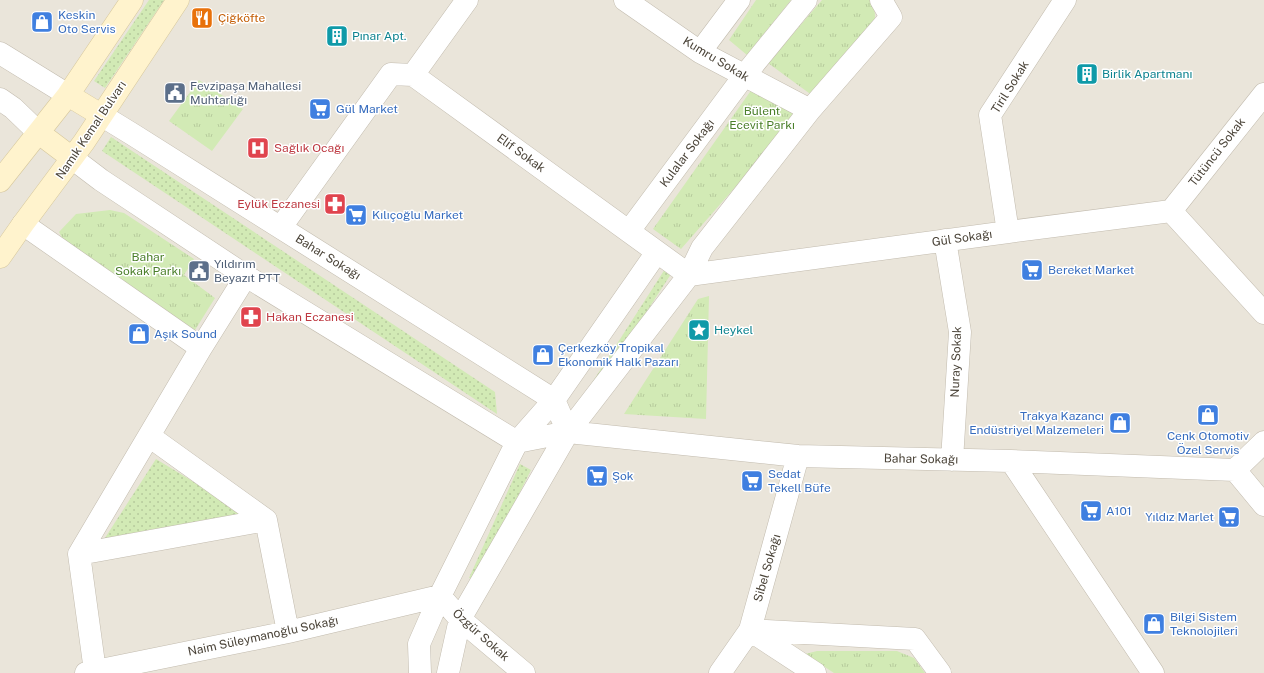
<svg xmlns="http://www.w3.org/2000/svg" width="1264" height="673" font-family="'Public Sans',sans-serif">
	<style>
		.residential { fill: #eae5da }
		.grass { fill: url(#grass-dots) }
		.park { fill: url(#park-tufts) }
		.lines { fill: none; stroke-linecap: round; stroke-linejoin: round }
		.minor-casing { stroke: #c2bbae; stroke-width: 23 }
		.secondary-casing { stroke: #d6c79b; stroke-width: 23 }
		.minor { stroke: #fff; stroke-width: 22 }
		.secondary { stroke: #fff3cd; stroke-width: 22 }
		.labels { text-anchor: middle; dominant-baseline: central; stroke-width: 3; stroke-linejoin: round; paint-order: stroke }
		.shop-label { font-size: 12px; fill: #366cbe; stroke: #fff; text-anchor: start }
		.food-label { font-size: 12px; fill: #c56008; stroke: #fff; text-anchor: start }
		.culture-label { font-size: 12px; fill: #0d838f; stroke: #fff; text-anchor: start }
		.street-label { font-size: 12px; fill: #4b4439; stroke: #fff }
		.service-label { font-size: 12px; fill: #4e5e75; stroke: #fff; text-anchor: start }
		.park-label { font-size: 12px; fill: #4a7f2a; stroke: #fff }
		.health-label { font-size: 12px; fill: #be3a42; stroke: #fff; text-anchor: start }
	</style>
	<defs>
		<pattern id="grass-dots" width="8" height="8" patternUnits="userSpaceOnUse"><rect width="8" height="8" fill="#d2eab5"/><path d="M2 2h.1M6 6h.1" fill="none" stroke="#b6ca9c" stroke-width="1.8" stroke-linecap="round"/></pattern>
		<pattern id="park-tufts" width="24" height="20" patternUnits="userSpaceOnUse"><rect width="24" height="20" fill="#d2eab5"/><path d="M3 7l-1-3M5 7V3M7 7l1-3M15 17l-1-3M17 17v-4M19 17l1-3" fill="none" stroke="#b6ca9c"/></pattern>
	</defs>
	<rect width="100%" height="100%" fill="#f6f3ec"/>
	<path class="residential" d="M 0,0 L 1264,0 L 1264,673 L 0,673 Z"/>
	<path class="grass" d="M 149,0 L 164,0 L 105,88 L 94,81 Z
		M 111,137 L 495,392 L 497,414 L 102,151 Z
		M 665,269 L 671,274 L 585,407 L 579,403 Z
		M 156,459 L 248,515 L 103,541 Z
		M 520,464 L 531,470 L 476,580 L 469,578 Z"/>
	<path class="park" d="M 756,0 L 791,0 L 747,55 L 729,40 Z
		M 822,0 L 871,0 C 875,9 876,15 874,25 L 813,96 L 768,63 Z
		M 199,80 L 243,109 L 212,151 L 169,121 Z
		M 757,82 L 800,113 L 681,249 L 653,229 Z
		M 110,210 L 124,213 L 194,259 L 184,275 L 215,298 L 195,330 L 65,244 L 59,232 L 76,214 Z
		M 709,296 L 706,419 L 624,414 L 698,299 Z
		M 817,651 L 897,651 L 914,658 L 925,673 L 834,673 L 805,654 Z"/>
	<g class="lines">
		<g class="minor-casing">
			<path id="minor" d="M 625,0 L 700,52 L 810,110
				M 700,52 L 739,0
				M 0,53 L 68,95
				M 413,75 L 689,275 L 1008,232 L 1171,211 L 1264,313
				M 0,99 L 13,108 L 39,133
				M 101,115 L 132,134 L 554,400 L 568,432
				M 72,158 L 101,180 L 246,276 L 517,442 L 568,432 L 798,456 L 1011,461 L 1235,470 L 1264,442
				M 1171,211 L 1264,94
				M 23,224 L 201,348
				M 281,227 L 391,74 L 413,75 L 467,0
				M 629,231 L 744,76 L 806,0
				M 1008,232 L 990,115 L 1065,0
				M 945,240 L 960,332 L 952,460
				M 149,436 L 266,520
				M 1011,461 L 1153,673
				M 1235,470 L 1264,505
				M 79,554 L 201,348 L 246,276
				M 750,630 L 915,639 L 940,673
				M 751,631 L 815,673
				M 95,671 L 79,554 L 266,520 L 288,632
				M 86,673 L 288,632 L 440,596 L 460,619 L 524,673
				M 420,673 L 419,644 L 440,596 L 517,442 L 554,400 L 657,252
				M 448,673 L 460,619 L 568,432 L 689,275 L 702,248 L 810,110 L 891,17 L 881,0
				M 720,673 L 750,630 L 798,456"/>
		</g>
		<g class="secondary-casing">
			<path id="secondary" d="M 68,95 L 101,115
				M 39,133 L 72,158
				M 0,181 L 68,95 L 132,0
				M 0,257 L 23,224 L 84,142 L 178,0"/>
		</g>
		<use href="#minor" class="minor"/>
		<use href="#secondary" class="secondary"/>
	</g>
	<defs>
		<g id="restaurant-square" transform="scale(1.15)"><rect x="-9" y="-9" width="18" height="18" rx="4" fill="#e8710a" stroke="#fff"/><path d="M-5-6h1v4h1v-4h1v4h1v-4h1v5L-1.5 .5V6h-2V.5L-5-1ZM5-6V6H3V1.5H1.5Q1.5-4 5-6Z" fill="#fff"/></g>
		<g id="shop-square" transform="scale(1.15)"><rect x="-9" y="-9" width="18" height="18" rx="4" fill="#3f7fe0" stroke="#fff"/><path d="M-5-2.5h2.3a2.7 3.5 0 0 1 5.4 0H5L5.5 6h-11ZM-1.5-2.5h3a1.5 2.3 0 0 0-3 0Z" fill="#fff"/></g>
		<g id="building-square" transform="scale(1.15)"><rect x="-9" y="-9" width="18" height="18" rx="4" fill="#0f9aa8" stroke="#fff"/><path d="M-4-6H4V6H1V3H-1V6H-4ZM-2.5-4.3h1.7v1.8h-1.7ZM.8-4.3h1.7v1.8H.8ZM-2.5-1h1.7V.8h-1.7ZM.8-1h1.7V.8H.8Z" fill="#fff"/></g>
		<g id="civic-square" transform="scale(1.15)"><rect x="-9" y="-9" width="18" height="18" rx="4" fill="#5c6f8a" stroke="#fff"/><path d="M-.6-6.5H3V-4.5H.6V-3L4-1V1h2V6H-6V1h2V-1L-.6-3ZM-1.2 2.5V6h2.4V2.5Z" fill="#fff"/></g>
		<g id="supermarket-square" transform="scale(1.15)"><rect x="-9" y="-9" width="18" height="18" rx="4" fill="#3f7fe0" stroke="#fff"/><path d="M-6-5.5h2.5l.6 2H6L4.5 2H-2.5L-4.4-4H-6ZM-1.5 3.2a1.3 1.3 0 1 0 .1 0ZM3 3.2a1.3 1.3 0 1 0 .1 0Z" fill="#fff"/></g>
		<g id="hospital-square" transform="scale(1.15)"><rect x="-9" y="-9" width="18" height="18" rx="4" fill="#e0444e" stroke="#fff"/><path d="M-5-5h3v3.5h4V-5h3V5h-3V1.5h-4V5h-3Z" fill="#fff"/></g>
		<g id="pharmacy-square" transform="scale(1.15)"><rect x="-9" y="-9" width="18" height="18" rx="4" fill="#e0444e" stroke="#fff"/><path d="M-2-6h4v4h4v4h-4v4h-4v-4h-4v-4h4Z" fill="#fff"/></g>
		<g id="sight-square" transform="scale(1.15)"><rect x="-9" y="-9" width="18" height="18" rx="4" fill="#0f9aa8" stroke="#fff"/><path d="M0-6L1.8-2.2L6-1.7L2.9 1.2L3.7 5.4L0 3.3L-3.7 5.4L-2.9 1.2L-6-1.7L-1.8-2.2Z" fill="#fff"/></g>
	</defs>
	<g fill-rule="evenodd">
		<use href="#restaurant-square" x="202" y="18"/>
		<use href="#shop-square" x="42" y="22"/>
		<use href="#building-square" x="337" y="36"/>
		<use href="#building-square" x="1087" y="74"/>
		<use href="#civic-square" x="175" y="93"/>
		<use href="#supermarket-square" x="320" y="109"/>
		<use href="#hospital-square" x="258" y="148"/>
		<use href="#pharmacy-square" x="335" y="204"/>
		<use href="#supermarket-square" x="356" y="215"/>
		<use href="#supermarket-square" x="1032" y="270"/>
		<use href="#civic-square" x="199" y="271"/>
		<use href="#pharmacy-square" x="251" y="317"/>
		<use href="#sight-square" x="699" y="330"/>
		<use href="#shop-square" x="139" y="334"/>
		<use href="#shop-square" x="543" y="355"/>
		<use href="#shop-square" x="1208" y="415"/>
		<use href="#shop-square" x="1120" y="423"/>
		<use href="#supermarket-square" x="597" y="476"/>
		<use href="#supermarket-square" x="752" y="481"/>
		<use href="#supermarket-square" x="1091" y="511"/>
		<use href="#supermarket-square" x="1229" y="517"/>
		<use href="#shop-square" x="1154" y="624"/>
	</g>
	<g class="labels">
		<g class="shop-label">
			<text x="58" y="15">Keskin<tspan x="58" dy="14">Oto Servis</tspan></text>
			<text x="336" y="109">Gül Market</text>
			<text x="372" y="215">Kılıçoğlu Market</text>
			<text x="1048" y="270">Bereket Market</text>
			<text x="154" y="334">Aşık Sound</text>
			<text x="558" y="348">Çerkezköy Tropikal<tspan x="558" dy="14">Ekonomik Halk Pazarı</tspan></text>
			<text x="1104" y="416" text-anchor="end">Trakya Kazancı<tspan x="1104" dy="14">Endüstriyel Malzemeleri</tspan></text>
			<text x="1208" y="436" text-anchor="middle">Cenk Otomotiv<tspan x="1208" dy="14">Özel Servis</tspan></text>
			<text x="768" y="474">Sedat<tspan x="768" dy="14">Tekell Büfe</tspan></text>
			<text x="612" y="476">Şok</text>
			<text x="1106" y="511">A101</text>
			<text x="1214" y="517" text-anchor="end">Yıldız Marlet</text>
			<text x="1170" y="617">Bilgi Sistem<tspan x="1170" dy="14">Teknolojileri</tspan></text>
		</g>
		<g class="food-label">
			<text x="218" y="18">Çiğköfte</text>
		</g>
		<g class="culture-label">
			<text x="352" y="36">Pınar Apt.</text>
			<text x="1102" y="74">Birlik Apartmanı</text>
			<text x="714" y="330">Heykel</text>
		</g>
		<g class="street-label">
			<text transform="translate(716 59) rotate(31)">Kumru Sokak</text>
			<text transform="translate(1010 87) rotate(-58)">Tiril Sokak</text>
			<text transform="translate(91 130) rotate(-56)">Namık Kemal Bulvarı</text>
			<text transform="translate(1217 152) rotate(-52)">Tütüncü Sokak</text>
			<text transform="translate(521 153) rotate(36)">Elif Sokak</text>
			<text transform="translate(687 153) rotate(-53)">Kulalar Sokağı</text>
			<text transform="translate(962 238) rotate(-8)">Gül Sokağı</text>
			<text transform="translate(328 257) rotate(32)">Bahar Sokağı</text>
			<text transform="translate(956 362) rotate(-88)">Nuray Sokak</text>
			<text transform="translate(921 459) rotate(1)">Bahar Sokağı</text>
			<text transform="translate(767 568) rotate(-74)">Sibel Sokağı</text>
			<text transform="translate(481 635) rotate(42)">Özgür Sokak</text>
			<text transform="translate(263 636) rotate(-12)">Naim Süleymanoğlu Sokağı</text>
		</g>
		<g class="service-label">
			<text x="190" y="86">Fevzipaşa Mahallesi<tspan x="190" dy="14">Muhtarlığı</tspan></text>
			<text x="214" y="264">Yıldırım<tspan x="214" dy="14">Beyazıt PTT</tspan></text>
		</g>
		<g class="park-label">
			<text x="762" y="111">Bülent<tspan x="762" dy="14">Ecevit Parkı</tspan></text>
			<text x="148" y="257">Bahar<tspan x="148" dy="14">Sokak Parkı</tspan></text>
		</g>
		<g class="health-label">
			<text x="274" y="148">Sağlık Ocağı</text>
			<text x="320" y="204" text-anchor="end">Eylük Eczanesi</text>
			<text x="266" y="317">Hakan Eczanesi</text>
		</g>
	</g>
</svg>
